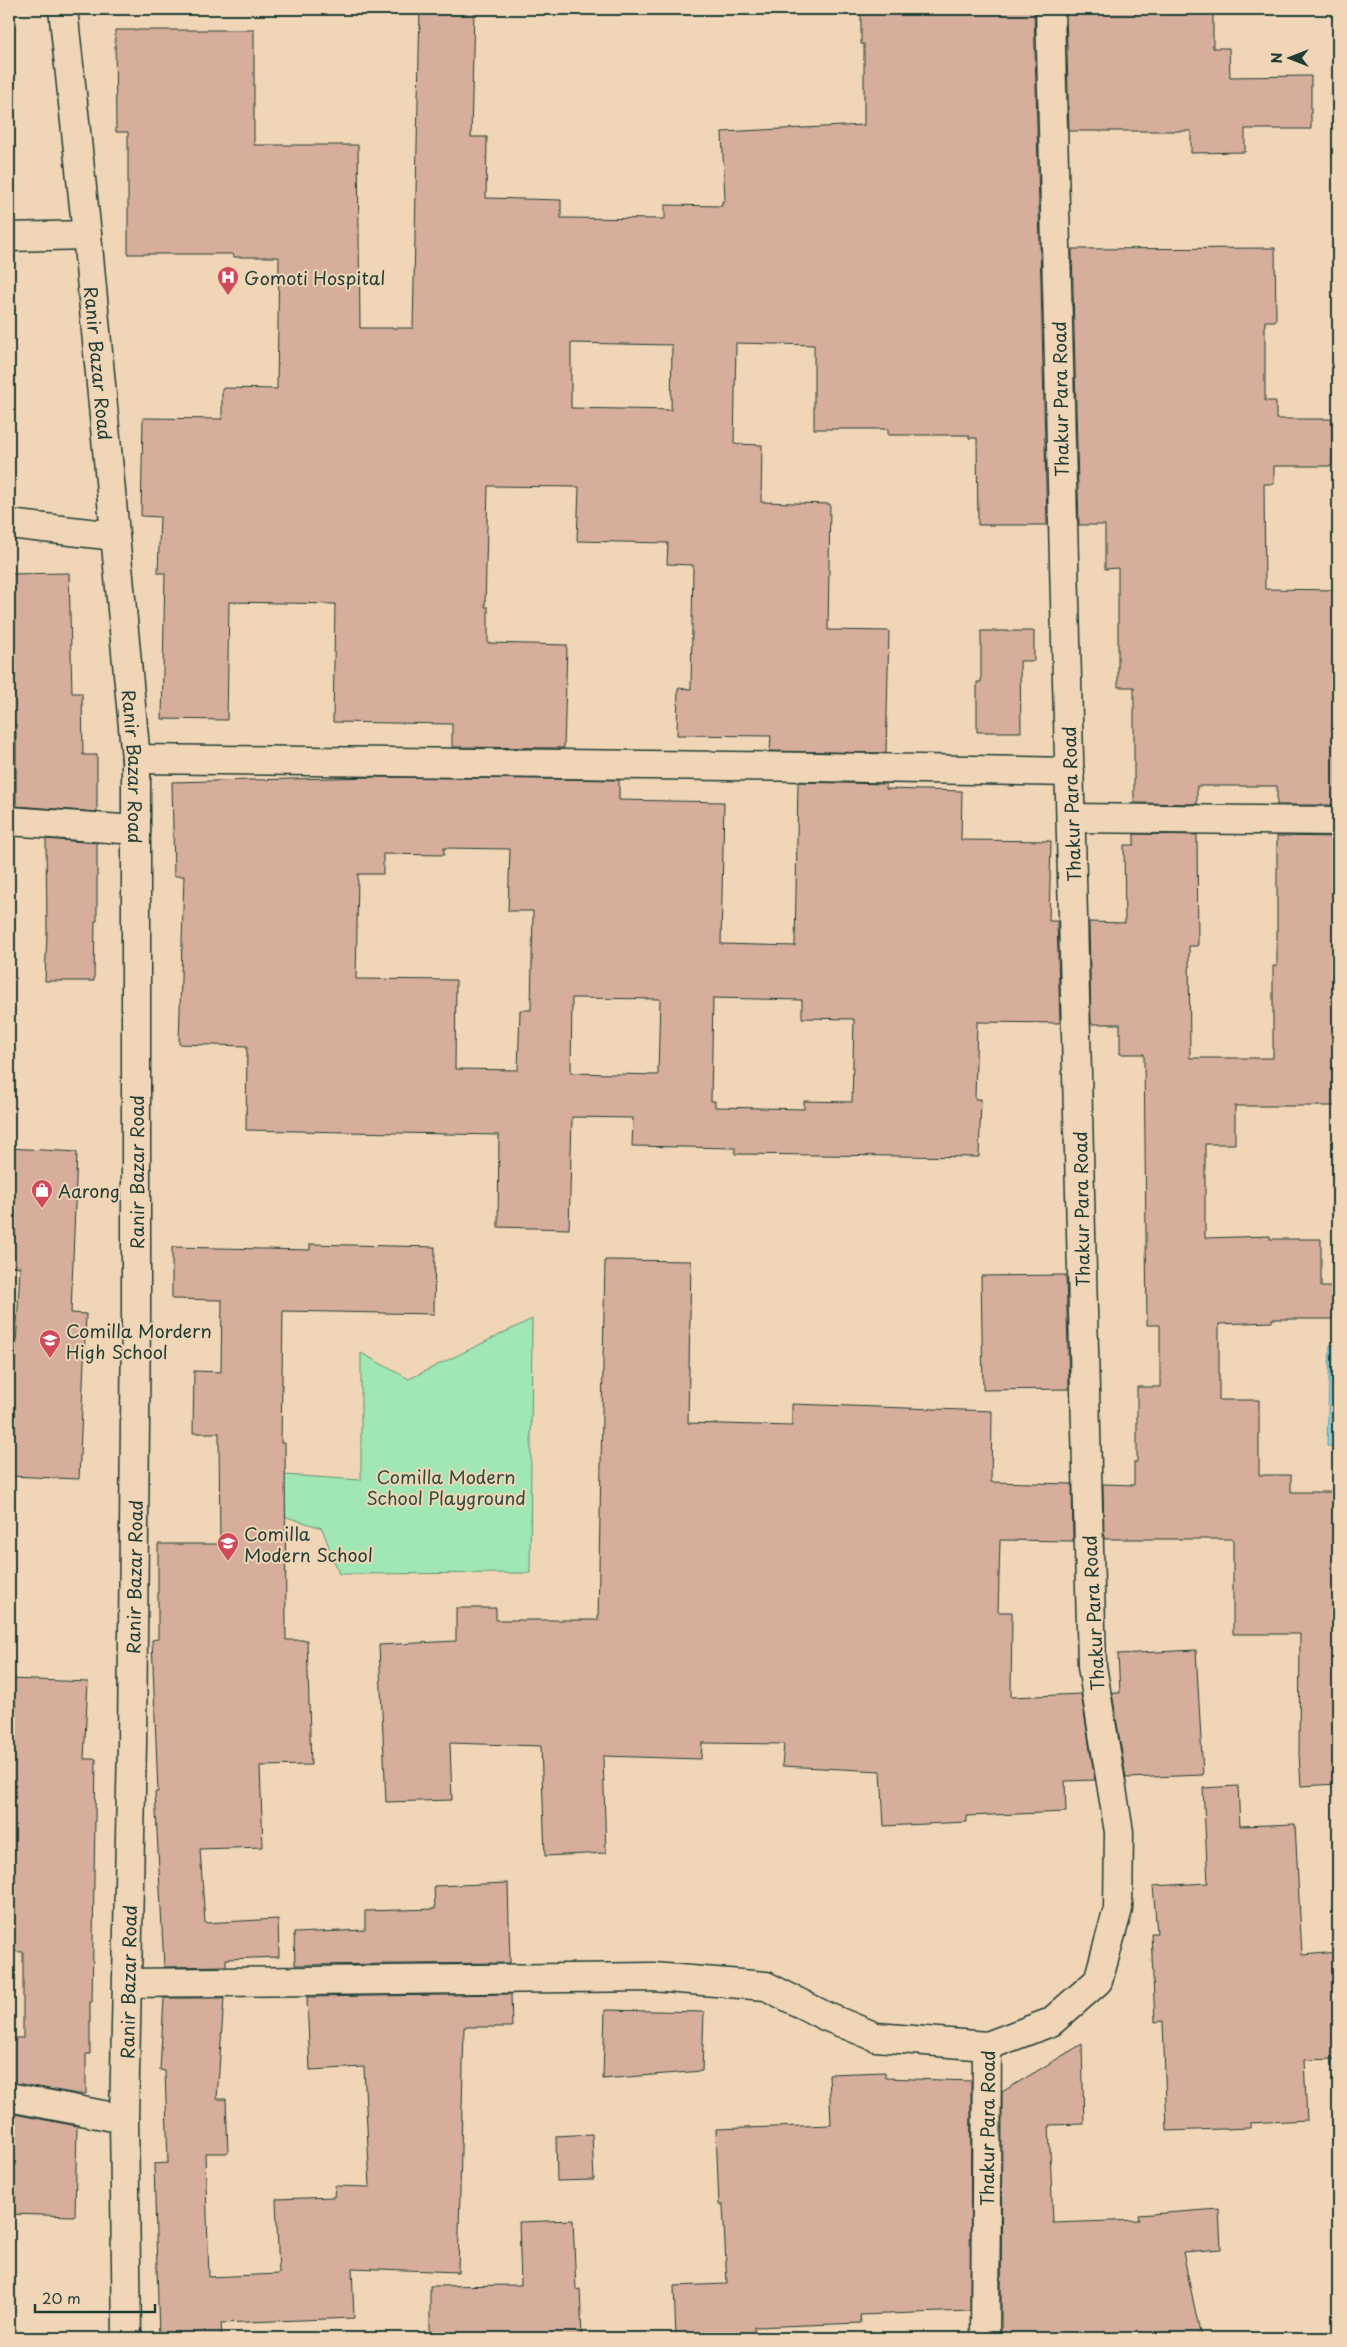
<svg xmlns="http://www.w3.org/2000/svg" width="1347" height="2347" font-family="'Playpen Sans',sans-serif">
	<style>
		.green { fill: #a0e7b5; stroke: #609274 }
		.water { fill: #87d5e5; stroke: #5d989e }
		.building { fill: #d6ae9b; stroke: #1f3d34; fill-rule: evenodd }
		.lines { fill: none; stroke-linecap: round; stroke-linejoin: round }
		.minor-casing { stroke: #1f3d34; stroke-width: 31 }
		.secondary-casing { stroke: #1f3d34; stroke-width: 31 }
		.minor { stroke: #f1d5b7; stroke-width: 28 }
		.secondary { stroke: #f1d5b7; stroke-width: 28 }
		.labels { text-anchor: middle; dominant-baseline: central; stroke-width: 4; stroke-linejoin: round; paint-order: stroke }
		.poi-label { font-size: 18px; fill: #1f3d34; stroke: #f1d5b7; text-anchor: start }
		.street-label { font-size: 18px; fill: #1f3d34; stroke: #f1d5b7 }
		.park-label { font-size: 18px; fill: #2c4e41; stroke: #f1d5b7 }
	</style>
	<rect width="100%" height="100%" fill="#f1d5b7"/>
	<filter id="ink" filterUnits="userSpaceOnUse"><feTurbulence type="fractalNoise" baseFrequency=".02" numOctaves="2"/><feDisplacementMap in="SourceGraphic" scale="10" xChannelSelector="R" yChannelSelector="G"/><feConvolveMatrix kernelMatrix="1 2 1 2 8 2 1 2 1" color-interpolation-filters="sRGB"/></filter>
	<g filter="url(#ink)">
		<path class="green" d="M 532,1319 L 530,1573 L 339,1574 L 322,1528 L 280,1515 L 284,1475 L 361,1480 L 361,1353 L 409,1379 Z"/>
		<path class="water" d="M 1330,1345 L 1338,1345 L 1338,1447 L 1327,1446 Z"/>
		<path class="building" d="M 420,9 L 474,9 L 471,137 L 487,137 L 486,198 L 561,200 L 561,218 L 665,219 L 665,205 L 722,206 L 722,201 L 725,201 L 722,132 L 864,125 L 864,44 L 861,44 L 861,9 L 1034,9 L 1047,525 L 978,525 L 977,438 L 969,438 L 969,435 L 888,435 L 888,429 L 814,429 L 814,345 L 736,343 L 734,444 L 762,445 L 761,502 L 830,504 L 828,630 L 889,631 L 886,753 L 770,751 L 771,736 L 677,735 L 678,688 L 691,689 L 693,565 L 667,564 L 668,543 L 577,541 L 579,487 L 488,486 L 485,607 L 488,607 L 488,643 L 567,645 L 564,748 L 452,747 L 452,724 L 333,722 L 335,604 L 229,602 L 227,720 L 162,719 L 165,573 L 158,573 L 160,517 L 141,516 L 143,418 L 222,419 L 222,388 L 277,389 L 279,257 L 234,257 L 233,254 L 128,254 L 128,132 L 116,132 L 115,30 L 254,30 L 254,145 L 358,145 L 360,328 L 413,328 ZM 571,343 L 672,345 L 671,410 L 571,408 Z
			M 1066,9 L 1213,9 L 1213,48 L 1229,48 L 1230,77 L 1311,76 L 1311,129 L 1245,129 L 1245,152 L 1191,153 L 1191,131 L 1069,131 Z
			M 1275,248 L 1276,321 L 1265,321 L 1265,401 L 1276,401 L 1276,419 L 1332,419 L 1332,466 L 1274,466 L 1274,484 L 1264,484 L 1265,589 L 1338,590 L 1338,805 L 1277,805 L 1277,786 L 1197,786 L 1197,804 L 1134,803 L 1134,687 L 1118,687 L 1118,568 L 1105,569 L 1105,525 L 1079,525 L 1072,249 Z
			M 69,573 L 72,693 L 82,693 L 83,755 L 97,755 L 97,812 L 16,806 L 16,724 L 9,724 L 9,574 Z
			M 981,631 L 1034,631 L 1034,661 L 1020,661 L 1021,732 L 977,732 L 977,682 L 981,682 Z
			M 375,777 L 619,780 L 619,800 L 724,802 L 721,944 L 795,946 L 798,782 L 886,784 L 886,789 L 962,791 L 961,840 L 1051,841 L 1049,921 L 1057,921 L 1060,1023 L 977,1022 L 975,1099 L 981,1099 L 979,1157 L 735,1154 L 735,1148 L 632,1146 L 633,1118 L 572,1117 L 569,1229 L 498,1227 L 499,1135 L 246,1130 L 247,1046 L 179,1044 L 184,876 L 174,876 L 172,782 ZM 444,848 L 510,849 L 508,911 L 533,911 L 531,1010 L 520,1010 L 518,1070 L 455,1069 L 456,980 L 356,979 L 358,874 L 383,874 L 383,854 L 444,855 ZM 572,998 L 660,999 L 658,1075 L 571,1073 ZM 713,998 L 802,1000 L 802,1018 L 854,1019 L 852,1102 L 804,1101 L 804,1109 L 715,1107 L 715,1101 L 711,1101 Z
			M 1134,834 L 1197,835 L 1198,946 L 1189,946 L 1190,1058 L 1273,1058 L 1273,966 L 1277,966 L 1277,836 L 1338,837 L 1338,1106 L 1235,1106 L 1235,1144 L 1205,1144 L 1205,1238 L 1270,1236 L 1270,1239 L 1321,1239 L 1321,1287 L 1338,1287 L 1338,1319 L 1272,1319 L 1272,1322 L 1219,1324 L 1219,1400 L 1259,1400 L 1259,1475 L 1291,1475 L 1291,1492 L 1338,1492 L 1338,1784 L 1301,1786 L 1299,1754 L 1300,1634 L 1233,1634 L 1233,1539 L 1104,1539 L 1103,1484 L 1134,1485 L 1134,1462 L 1137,1462 L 1137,1387 L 1160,1387 L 1160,1325 L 1147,1325 L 1144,1054 L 1120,1054 L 1120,1024 L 1091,1024 L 1089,922 L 1125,923 L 1124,845 L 1134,845 Z
			M 46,839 L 97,843 L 97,921 L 95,921 L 94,981 L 45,981 L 47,931 Z
			M 9,1148 L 77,1152 L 71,1313 L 86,1314 L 79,1479 L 9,1476 L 9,1405 L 13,1405 L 20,1267 L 9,1266 Z
			M 310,1244 L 435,1247 L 434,1314 L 283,1311 L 281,1443 L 285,1443 L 286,1640 L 307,1640 L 311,1765 L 260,1766 L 263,1847 L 200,1849 L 205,1923 L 278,1919 L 279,1957 L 226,1959 L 226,1966 L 164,1967 L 155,1792 L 158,1792 L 152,1640 L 158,1639 L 158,1544 L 220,1544 L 219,1433 L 193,1433 L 194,1371 L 221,1372 L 222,1300 L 172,1299 L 172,1247 L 310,1250 Z
			M 605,1260 L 691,1261 L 688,1423 L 792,1426 L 792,1404 L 992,1411 L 991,1482 L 1072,1484 L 1073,1541 L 1000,1540 L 998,1612 L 1012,1612 L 1011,1697 L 1081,1694 L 1095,1780 L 1065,1781 L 1066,1812 L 967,1816 L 967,1822 L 884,1826 L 881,1771 L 782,1766 L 784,1744 L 702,1743 L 701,1759 L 603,1756 L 606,1853 L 545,1856 L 541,1746 L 450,1743 L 452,1800 L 386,1802 L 379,1645 L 456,1641 L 456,1608 L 496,1608 L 496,1620 L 598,1620 Z
			M 1066,1275 L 1069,1389 L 983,1390 L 981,1276 Z
			M 1196,1650 L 1203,1775 L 1126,1778 L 1112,1693 L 1120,1693 L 1118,1654 Z
			M 9,1679 L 88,1682 L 84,1759 L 96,1759 L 92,2002 L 90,2002 L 90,2054 L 86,2054 L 86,2094 L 78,2094 L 9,2082 L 9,2038 L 23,2038 L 23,1952 L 9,1951 Z
			M 1238,1786 L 1240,1826 L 1295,1824 L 1302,1955 L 1338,1952 L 1338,2059 L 1304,2060 L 1307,2120 L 1250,2123 L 1250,2128 L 1167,2131 L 1163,2021 L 1155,2022 L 1151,1933 L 1157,1933 L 1153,1886 L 1208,1883 L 1203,1788 Z
			M 508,1883 L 510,1963 L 295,1965 L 294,1933 L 365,1930 L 365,1911 L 435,1909 L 434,1886 Z
			M 511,1994 L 512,2027 L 464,2027 L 458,2272 L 352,2268 L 354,2318 L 221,2323 L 222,2338 L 159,2338 L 154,2164 L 168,2163 L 165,2071 L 160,2070 L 164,1998 L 224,1998 L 217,2099 L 226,2099 L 228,2153 L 205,2153 L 209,2277 L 279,2274 L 276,2199 L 334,2197 L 335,2186 L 370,2187 L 364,2067 L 310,2070 L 307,1997 Z
			M 605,2010 L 704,2012 L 702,2071 L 603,2079 Z
			M 1082,2044 L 1084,2124 L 1049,2125 L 1053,2223 L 1139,2220 L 1138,2215 L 1219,2209 L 1221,2249 L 1183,2252 L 1201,2338 L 1001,2338 L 1002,2092 Z
			M 885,2072 L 885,2078 L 971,2081 L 970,2311 L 860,2315 L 861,2323 L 754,2327 L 754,2338 L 676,2338 L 674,2286 L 727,2284 L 723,2205 L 719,2205 L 716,2129 L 831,2125 L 829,2074 Z
			M 9,2113 L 77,2126 L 75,2216 L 9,2214 Z
			M 592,2134 L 594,2180 L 557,2181 L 556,2136 Z
			M 573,2220 L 576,2290 L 580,2289 L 582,2338 L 430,2338 L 430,2286 L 521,2285 L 519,2222 Z"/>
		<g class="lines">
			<g class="minor-casing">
				<g id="minor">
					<path d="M 9,237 L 87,235"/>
					<path d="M 9,524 L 115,536"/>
					<path d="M 136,759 L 817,767 L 1070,772"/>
					<path d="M 1071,818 L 1338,821"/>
					<path d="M 9,821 L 136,830"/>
					<path d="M 128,1983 L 653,1977 L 766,1986 L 825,2016 L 876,2037 L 987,2046 L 1051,2022 L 1098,1981 L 1118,1909 L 1119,1832 L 1092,1666 L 1050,9"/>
					<path d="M 9,2097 L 124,2119"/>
					<path id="s1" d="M 985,2338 L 987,2046"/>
				</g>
			</g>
			<g class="secondary-casing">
				<g id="secondary">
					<path id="s2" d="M 63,9 L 87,235 L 136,759 L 136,1314 L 132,1743 L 124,2119 L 127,2338"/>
				</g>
			</g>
			<use href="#minor" class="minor"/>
			<use href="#secondary" class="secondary"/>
		</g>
	</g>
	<defs>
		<g id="hospital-pin" transform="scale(1.125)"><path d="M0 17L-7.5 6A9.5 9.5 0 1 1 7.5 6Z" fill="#d1495b" stroke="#f1d5b7"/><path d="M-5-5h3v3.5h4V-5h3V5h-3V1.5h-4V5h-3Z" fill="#fff"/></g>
		<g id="shop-pin" transform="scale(1.125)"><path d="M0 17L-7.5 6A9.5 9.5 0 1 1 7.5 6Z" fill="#d1495b" stroke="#f1d5b7"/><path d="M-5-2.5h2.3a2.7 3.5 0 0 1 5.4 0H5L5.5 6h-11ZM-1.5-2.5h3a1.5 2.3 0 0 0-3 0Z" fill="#fff"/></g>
		<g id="school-pin" transform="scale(1.125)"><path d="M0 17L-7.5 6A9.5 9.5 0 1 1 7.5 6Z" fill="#d1495b" stroke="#f1d5b7"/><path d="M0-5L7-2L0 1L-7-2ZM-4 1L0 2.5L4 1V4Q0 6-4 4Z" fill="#fff"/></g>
	</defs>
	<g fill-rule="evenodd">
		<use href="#hospital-pin" x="228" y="277"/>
		<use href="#shop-pin" x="42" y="1190"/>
		<use href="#school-pin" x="50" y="1340"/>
		<use href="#school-pin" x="228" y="1543"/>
	</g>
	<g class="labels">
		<g class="poi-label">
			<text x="244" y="277">Gomoti Hospital</text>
			<text x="58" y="1190">Aarong</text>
			<text x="66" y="1330">Comilla Mordern<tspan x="66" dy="21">High School</tspan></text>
			<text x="244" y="1533">Comilla<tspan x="244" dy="21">Modern School</tspan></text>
		</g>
		<g class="street-label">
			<text stroke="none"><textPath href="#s2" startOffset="356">Ranir Bazar Road</textPath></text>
			<text transform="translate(1060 399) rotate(-91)">Thakur Para Road</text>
			<text stroke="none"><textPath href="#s2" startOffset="761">Ranir Bazar Road</textPath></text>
			<text transform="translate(1071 804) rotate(-92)">Thakur Para Road</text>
			<text transform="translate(136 1172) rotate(-90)">Ranir Bazar Road</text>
			<text transform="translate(1081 1209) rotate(-91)">Thakur Para Road</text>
			<text transform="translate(134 1577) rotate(-89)">Ranir Bazar Road</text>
			<text transform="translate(1093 1613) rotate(-93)">Thakur Para Road</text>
			<text transform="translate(128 1982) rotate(-89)">Ranir Bazar Road</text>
			<text stroke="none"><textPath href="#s1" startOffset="210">Thakur Para Road</textPath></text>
		</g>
		<g class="park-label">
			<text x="446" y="1476">Comilla Modern<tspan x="446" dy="21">School Playground</tspan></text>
		</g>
	</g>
	<rect width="1347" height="2347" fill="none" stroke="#f1d5b7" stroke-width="30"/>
	<rect x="15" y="15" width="1317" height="2317" fill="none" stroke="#1f3d34" stroke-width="2" filter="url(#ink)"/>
	<g transform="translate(1290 58) rotate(270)" stroke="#f1d5b7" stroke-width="4" paint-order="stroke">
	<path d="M0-4L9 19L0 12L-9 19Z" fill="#1f3d34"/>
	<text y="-8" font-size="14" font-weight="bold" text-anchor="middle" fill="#1f3d34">N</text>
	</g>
	<path d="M35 2304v8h120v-8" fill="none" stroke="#1f3d34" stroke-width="2.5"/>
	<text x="42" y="2304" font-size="15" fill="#1f3d34" stroke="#f1d5b7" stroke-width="4" paint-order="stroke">20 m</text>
</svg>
